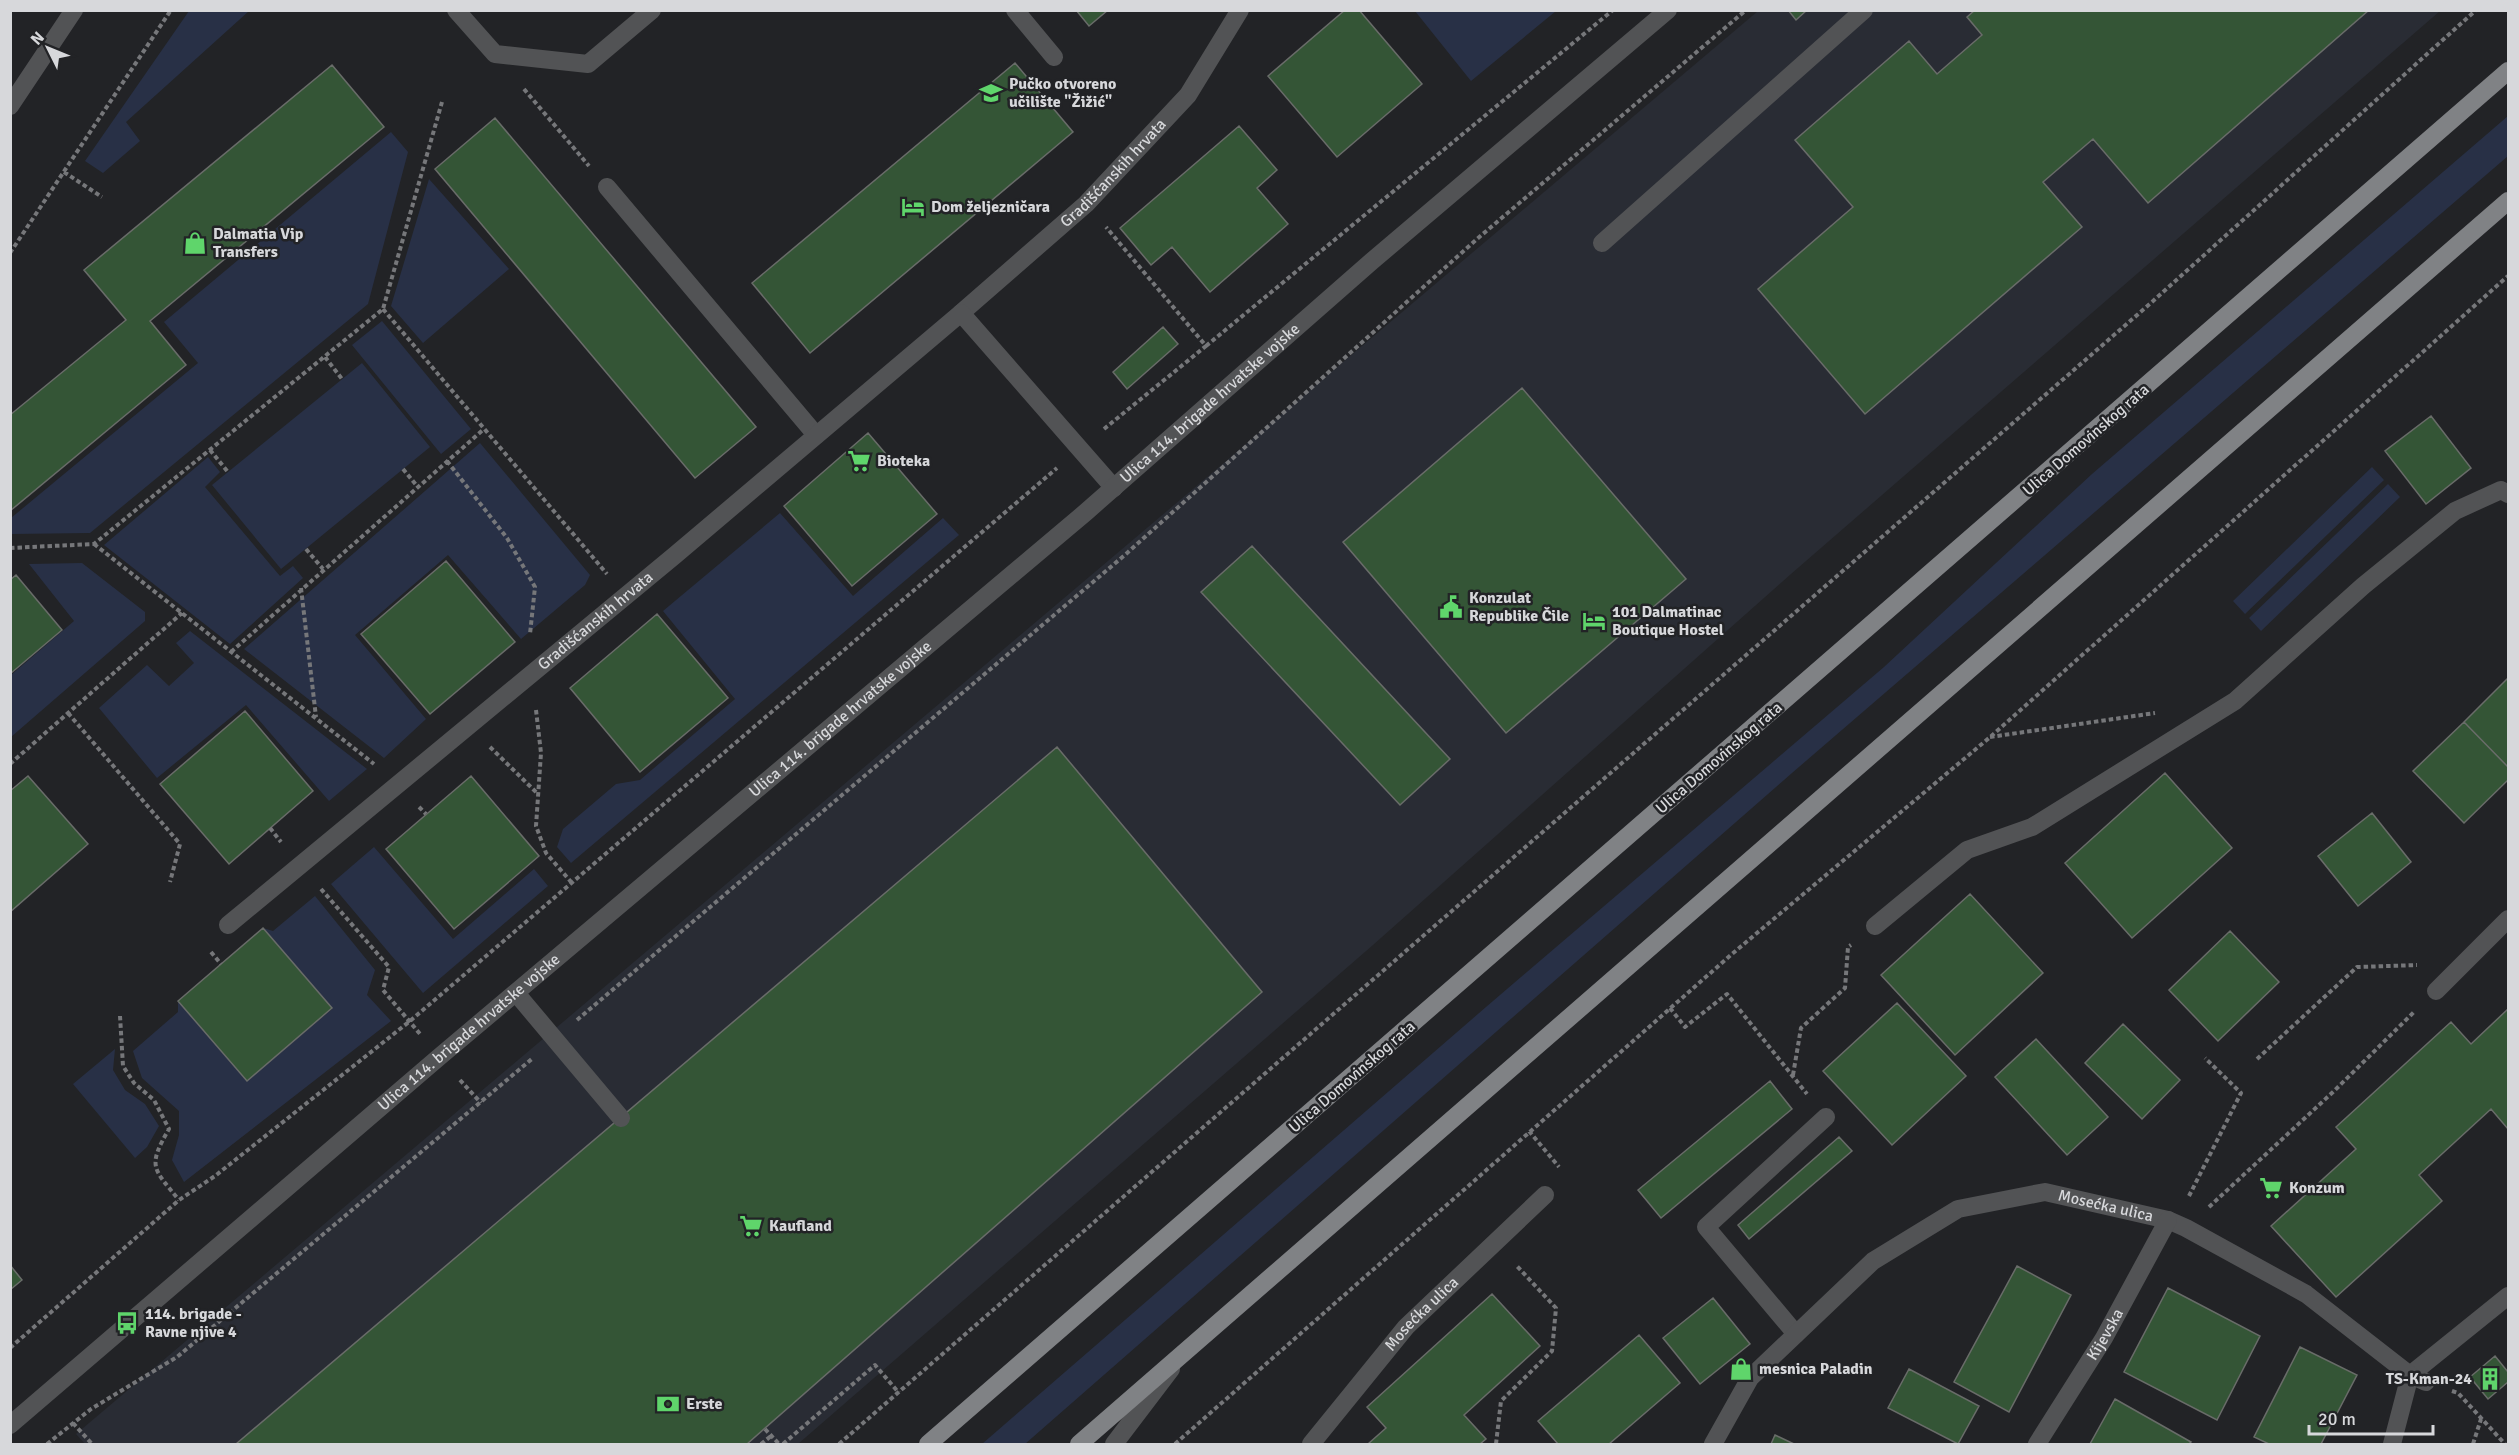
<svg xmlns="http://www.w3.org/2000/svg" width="2519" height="1455" font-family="Signika,sans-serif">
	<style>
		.built { fill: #292c34 }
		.green { fill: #283046 }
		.building { fill: #345536; stroke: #696c69; stroke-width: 1.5 }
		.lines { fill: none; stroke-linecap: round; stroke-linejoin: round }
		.path { stroke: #76777a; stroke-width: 4; stroke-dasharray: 4.5 3; stroke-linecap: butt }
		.minor { stroke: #525355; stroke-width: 18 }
		.major { stroke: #808285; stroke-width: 18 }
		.labels { text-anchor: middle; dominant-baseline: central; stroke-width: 5; stroke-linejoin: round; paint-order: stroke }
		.poi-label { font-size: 16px; font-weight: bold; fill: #d7d8db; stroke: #222326; text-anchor: start }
		.street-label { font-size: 16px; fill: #d7d8db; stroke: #222326 }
	</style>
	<rect width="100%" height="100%" fill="#222326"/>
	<path class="built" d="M 1758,11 L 2440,11 L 1791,574 L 1373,945 L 798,1444 L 85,1444 L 76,1434 Z"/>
	<path class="green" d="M 189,11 L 249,11 L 126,122 L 140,141 L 103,173 L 85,161 Z
		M 1415,11 L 1556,11 L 1471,81 Z
		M 2508,116 L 2508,156 L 1792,773 L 1025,1444 L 982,1444 L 1486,1007 L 1884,667 L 2092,474 Z
		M 391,132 L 408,152 L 368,304 L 90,533 L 11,534 L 11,518 L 198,363 L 164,322 Z
		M 429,179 L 509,269 L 423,343 L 391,306 Z
		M 382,321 L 471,429 L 441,454 L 352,345 Z
		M 362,363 L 430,447 L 281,569 L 212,485 Z
		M 480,443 L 590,575 L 585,585 L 521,639 L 448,555 L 355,635 L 426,719 L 384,758 L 244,649 Z
		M 208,457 L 220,472 L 205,487 L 280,576 L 293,566 L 303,578 L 230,644 L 104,545 Z
		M 2372,467 L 2384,480 L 2245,614 L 2233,601 Z
		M 2388,484 L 2400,497 L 2261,631 L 2249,618 Z
		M 780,513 L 853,596 L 943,518 L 959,535 L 571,863 L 557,847 L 563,829 L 616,784 L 640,780 L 735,699 L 663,611 Z
		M 82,563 L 145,612 L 145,621 L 11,737 L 11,675 L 74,621 L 29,564 Z
		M 190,631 L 367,769 L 329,801 L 246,705 L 157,778 L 99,708 L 147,665 L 169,686 L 194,663 L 176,643 Z
		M 374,847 L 453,939 L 534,869 L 548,886 L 423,993 L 331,884 Z
		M 315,896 L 375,970 L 367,995 L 391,1021 L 184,1182 L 172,1160 L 179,1135 L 179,1111 L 142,1078 L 133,1051 L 178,1012 L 178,1001 L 247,1081 L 332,1009 L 263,928 L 273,931 Z
		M 115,1049 L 113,1070 L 125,1090 L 145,1104 L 159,1126 L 147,1147 L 135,1158 L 73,1084 Z"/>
	<path class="building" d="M 1076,10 L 1108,10 L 1089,26 Z
		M 1345,10 L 1359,10 L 1422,84 L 1337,157 L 1268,76 Z
		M 1788,10 L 1807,10 L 1796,20 Z
		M 1975,10 L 2369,10 L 2148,203 L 2093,139 L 2043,182 L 2082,227 L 1865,414 L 1758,289 L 1853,207 L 1795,140 L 1909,41 L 1937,74 L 1982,35 L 1967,17 Z
		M 1015,63 L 1073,132 L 810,353 L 752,283 Z
		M 332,65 L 384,127 L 150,321 L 186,365 L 10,511 L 10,415 L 126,320 L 84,270 Z
		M 495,118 L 756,427 L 695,478 L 435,169 Z
		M 1239,126 L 1277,170 L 1257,188 L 1288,224 L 1210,292 L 1172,247 L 1151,265 L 1120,228 Z
		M 1163,327 L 1178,344 L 1127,389 L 1113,372 Z
		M 1522,388 L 1686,579 L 1506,733 L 1343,542 Z
		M 2431,416 L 2471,468 L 2426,504 L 2385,451 Z
		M 868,433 L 937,514 L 852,586 L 784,506 Z
		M 1252,546 L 1450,759 L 1400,805 L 1201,592 Z
		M 446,561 L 515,642 L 430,714 L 361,634 Z
		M 16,575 L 62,630 L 10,674 L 10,580 Z
		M 657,614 L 728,698 L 640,772 L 570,688 Z
		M 2508,678 L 2508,767 L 2464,722 Z
		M 245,711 L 313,791 L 229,864 L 160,784 Z
		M 2464,722 L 2508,767 L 2508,780 L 2464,823 L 2413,771 Z
		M 1057,747 L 1262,992 L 747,1444 L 236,1444 Z
		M 2165,773 L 2232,848 L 2132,938 L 2065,863 Z
		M 28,776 L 88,844 L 10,912 L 10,791 Z
		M 471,776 L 539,856 L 454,929 L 386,849 Z
		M 2372,813 L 2411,862 L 2358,906 L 2318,856 Z
		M 1970,894 L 2043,973 L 1955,1055 L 1881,975 Z
		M 263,928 L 332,1008 L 247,1081 L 178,1001 Z
		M 2230,931 L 2279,982 L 2218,1041 L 2169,990 Z
		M 1897,1003 L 1966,1076 L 1892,1145 L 1823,1071 Z
		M 2508,1009 L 2508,1129 L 2491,1109 L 2419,1175 L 2442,1201 L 2336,1297 L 2271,1226 L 2356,1149 L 2336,1127 L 2451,1022 L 2471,1044 Z
		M 2123,1024 L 2180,1080 L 2142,1119 L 2085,1063 Z
		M 2036,1039 L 2108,1117 L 2067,1155 L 1995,1077 Z
		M 1770,1081 L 1792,1109 L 1661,1218 L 1638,1190 Z
		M 1839,1137 L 1852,1151 L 1749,1239 L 1738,1225 Z
		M 10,1265 L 22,1280 L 10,1290 Z
		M 2017,1266 L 2071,1295 L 2009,1412 L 1954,1382 Z
		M 2168,1288 L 2260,1336 L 2217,1420 L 2124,1372 Z
		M 1492,1294 L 1540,1346 L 1464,1415 L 1486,1439 L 1480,1444 L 1368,1444 L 1386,1428 L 1367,1407 Z
		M 1713,1298 L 1750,1344 L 1700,1384 L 1663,1338 Z
		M 1639,1335 L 1680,1383 L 1609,1444 L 1558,1444 L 1538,1421 Z
		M 2300,1347 L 2357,1375 L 2321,1444 L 2269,1444 L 2254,1437 Z
		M 2495,1356 L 2508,1372 L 2508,1382 L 2488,1399 L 2470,1377 Z
		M 1909,1369 L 1979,1406 L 1958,1444 L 1888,1408 Z
		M 2115,1399 L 2191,1442 L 2189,1444 L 2090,1444 Z
		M 1775,1435 L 1794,1444 L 1771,1444 Z"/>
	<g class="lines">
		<path class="path" d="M 524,89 L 589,166
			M 64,172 L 102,197
			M 10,253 L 171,10
			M 383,309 L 607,574
			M 1206,346 L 1613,10
			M 325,357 L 342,379
			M 1104,429 L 1206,346 L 1106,227
			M 210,450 L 228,472
			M 447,461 L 507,538 L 535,587 L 530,634
			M 403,469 L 417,486
			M 94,544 L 374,764
			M 10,548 L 94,544 L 383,309 L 442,102
			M 306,549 L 323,569
			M 301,588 L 316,717
			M 231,652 L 484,429
			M 536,710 L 541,753 L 536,826 L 546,853 L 572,883
			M 68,713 L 180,844 L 170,882
			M 1990,737 L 2155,713
			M 490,747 L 538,794
			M 10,764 L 182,613
			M 419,807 L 426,814
			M 270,828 L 281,842
			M 321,889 L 389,967 L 383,990 L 420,1034
			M 211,952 L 221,964
			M 1670,1008 L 1685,1027 L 1727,994 L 1807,1094
			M 120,1016 L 123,1066 L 134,1083 L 154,1100 L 169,1129 C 147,1167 153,1168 179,1200
			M 577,1020 L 1126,554 L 1477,239 L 1746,10
			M 2257,1059 L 2357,967 L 2417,965
			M 1793,1075 L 1801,1028 L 1845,988 L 1848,947 L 1851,945
			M 460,1080 L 481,1103
			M 1529,1131 L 1559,1167
			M 2189,1196 L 2241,1093 L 2205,1058
			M 2209,1207 L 2333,1092 L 2414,1012
			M 10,1348 L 179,1200 L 215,1176 L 410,1021 L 1057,468
			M 2452,1391 L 2458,1393 L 2505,1444
			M 73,1423 L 92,1444
			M 765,1429 L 779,1444
			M 47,1444 L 91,1409 L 177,1357 L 533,1058
			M 761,1444 L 771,1436
			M 783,1444 L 875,1365 L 899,1393
			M 839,1444 L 2152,302 L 2476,10
			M 1175,1444 L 1732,954 L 1989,738 L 2508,276
			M 1496,1444 L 1501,1401 L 1552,1351 L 1556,1308 L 1516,1265
			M 2473,1444 L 2481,1419"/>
		<g class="minor">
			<path d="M 456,10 L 495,54 L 588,64 L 652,10"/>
			<path d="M 1015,10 L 1054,57"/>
			<path d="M 10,106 L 74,10"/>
			<path d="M 607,187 L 816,435"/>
			<path d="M 1602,243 L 1864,10"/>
			<path id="s1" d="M 961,313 L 1086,204 L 1188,95 L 1240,10"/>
			<path id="s2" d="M 228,925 L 674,556 L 961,313 L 1114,488"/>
			<path d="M 1875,926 L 1967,850 L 2032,827 L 2235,701 L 2363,586 L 2455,511 L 2501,490 L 2508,494"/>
			<path d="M 2436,991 L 2508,919"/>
			<path d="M 516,993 L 621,1118"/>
			<path d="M 1796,1334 L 1706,1227 L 1826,1117"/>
			<path d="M 2426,1382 L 2410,1375 L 2508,1296"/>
			<path id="s3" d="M 10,1425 L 438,1058 L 1086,512 L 1372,261 L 1668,10"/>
			<path d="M 1114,1444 L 1171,1369"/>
			<path id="s4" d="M 1311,1444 L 1406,1327 L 1545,1195"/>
			<path id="s5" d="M 1713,1444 L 1750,1378 L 1873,1261 L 1958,1209 L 2045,1192 L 2168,1220 L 2186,1228 L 2306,1294 L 2410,1375 L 2392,1444"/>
			<path id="s6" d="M 2037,1444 L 2104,1338 L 2168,1220"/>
		</g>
		<path class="major" d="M 928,1444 L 2508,71
			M 1079,1444 L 2508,201"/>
	</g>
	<defs>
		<g id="university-bare" transform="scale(1.8)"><path d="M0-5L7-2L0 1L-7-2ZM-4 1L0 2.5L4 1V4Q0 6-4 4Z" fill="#5fd56b" stroke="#222326" stroke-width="2.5" paint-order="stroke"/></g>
		<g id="hotel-bare" transform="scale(1.8)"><path d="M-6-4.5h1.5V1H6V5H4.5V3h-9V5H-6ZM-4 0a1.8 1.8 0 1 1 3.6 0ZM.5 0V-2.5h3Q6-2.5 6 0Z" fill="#5fd56b" stroke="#222326" stroke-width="2.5" paint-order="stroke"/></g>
		<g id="shop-bare" transform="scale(1.8)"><path d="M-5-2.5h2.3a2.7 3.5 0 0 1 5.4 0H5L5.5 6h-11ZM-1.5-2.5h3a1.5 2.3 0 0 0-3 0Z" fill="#5fd56b" stroke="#222326" stroke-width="2.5" paint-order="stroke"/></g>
		<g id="supermarket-bare" transform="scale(1.8)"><path d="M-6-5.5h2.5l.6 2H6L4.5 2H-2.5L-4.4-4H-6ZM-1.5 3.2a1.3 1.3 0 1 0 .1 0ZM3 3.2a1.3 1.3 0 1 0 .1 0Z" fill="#5fd56b" stroke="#222326" stroke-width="2.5" paint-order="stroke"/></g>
		<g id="civic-bare" transform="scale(1.8)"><path d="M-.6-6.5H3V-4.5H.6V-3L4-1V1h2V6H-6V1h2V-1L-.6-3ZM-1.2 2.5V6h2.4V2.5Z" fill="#5fd56b" stroke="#222326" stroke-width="2.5" paint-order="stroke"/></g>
		<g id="bus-bare" transform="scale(1.8)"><path d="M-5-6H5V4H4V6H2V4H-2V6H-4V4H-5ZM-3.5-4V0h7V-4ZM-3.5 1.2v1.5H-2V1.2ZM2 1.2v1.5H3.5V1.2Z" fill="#5fd56b" stroke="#222326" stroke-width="2.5" paint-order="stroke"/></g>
		<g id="building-bare" transform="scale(1.8)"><path d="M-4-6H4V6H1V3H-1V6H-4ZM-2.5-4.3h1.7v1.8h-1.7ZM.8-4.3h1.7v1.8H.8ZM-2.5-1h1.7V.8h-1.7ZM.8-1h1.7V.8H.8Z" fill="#5fd56b" stroke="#222326" stroke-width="2.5" paint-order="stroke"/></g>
		<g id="bank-bare" transform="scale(1.8)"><path d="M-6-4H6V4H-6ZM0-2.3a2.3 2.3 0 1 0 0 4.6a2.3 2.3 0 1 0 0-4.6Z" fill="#5fd56b" stroke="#222326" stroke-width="2.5" paint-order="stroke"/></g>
	</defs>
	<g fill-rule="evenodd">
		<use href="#university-bare" x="991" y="93"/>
		<use href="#hotel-bare" x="913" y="207"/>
		<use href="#shop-bare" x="195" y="243"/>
		<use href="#supermarket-bare" x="859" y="461"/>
		<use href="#civic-bare" x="1451" y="607"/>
		<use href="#hotel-bare" x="1594" y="621"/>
		<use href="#supermarket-bare" x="2271" y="1188"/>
		<use href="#supermarket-bare" x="751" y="1226"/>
		<use href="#bus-bare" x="127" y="1323"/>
		<use href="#shop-bare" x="1741" y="1369"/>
		<use href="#building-bare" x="2490" y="1379"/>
		<use href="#bank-bare" x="668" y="1404"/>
	</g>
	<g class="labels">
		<g class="poi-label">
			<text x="1009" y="84">Pučko otvoreno<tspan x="1009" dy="18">učilište "Žižić"</tspan></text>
			<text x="931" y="207">Dom željezničara</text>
			<text x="213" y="234">Dalmatia Vip<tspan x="213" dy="18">Transfers</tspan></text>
			<text x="877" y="461">Bioteka</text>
			<text x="1469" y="598">Konzulat<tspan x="1469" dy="18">Republike Čile</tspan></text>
			<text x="1612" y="612">101 Dalmatinac<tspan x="1612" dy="18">Boutique Hostel</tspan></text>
			<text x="2289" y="1188">Konzum</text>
			<text x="769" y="1226">Kaufland</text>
			<text x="145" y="1314">114. brigade -<tspan x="145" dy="18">Ravne njive 4</tspan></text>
			<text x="1759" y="1369">mesnica Paladin</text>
			<text x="2472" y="1379" text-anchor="end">TS-Kman-24</text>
			<text x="686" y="1404">Erste</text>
		</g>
		<g class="street-label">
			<text stroke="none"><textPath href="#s1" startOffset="207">Gradišćanskih hrvata</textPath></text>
			<text stroke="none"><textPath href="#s3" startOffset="1576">Ulica 114. brigade hrvatske vojske</textPath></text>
			<text transform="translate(2086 440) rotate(-41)">Ulica Domovinskog rata</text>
			<text stroke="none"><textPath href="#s2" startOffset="477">Gradišćanskih hrvata</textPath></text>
			<text stroke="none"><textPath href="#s3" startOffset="1090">Ulica 114. brigade hrvatske vojske</textPath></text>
			<text transform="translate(1719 758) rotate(-41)">Ulica Domovinskog rata</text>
			<text stroke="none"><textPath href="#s3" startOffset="604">Ulica 114. brigade hrvatske vojske</textPath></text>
			<text transform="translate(1352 1077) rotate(-41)">Ulica Domovinskog rata</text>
			<text stroke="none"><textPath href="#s5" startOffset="496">Mosećka ulica</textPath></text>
			<text stroke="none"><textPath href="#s4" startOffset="171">Mosećka ulica</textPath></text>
			<text stroke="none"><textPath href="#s6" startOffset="129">Kijevska</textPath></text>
		</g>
	</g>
	<rect width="2519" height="1455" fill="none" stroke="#d7d8db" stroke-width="24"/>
	<g transform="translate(48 48) rotate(313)" stroke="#222326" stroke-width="4.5" paint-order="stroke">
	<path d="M0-4.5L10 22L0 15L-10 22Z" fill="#d7d8db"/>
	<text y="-9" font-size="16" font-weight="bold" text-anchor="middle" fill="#d7d8db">N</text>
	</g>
	<path d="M2309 1425v9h124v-9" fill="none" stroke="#d7d8db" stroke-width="3"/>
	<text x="2318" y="1425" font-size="18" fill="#d7d8db" stroke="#222326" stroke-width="4.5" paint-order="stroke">20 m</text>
</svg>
